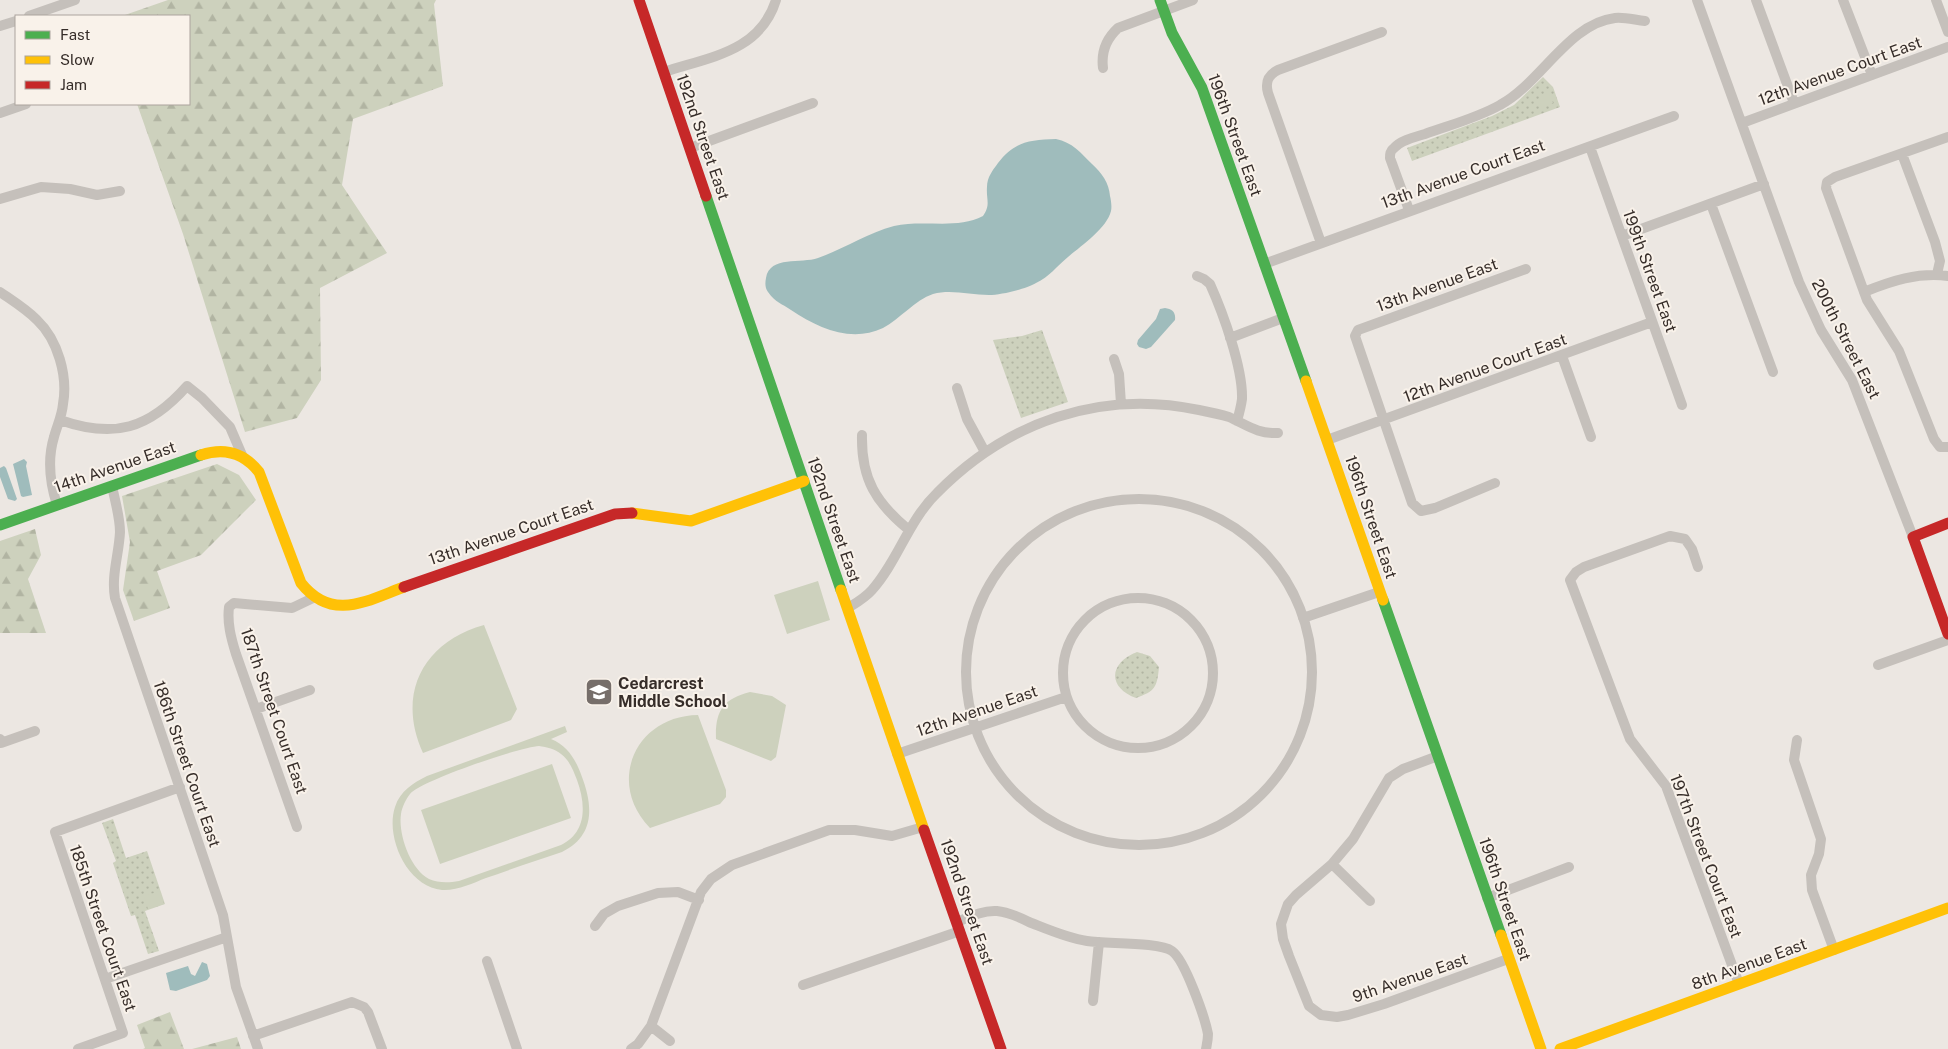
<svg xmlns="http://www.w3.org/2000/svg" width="1948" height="1049" font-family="'Public Sans',sans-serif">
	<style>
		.grass { fill: url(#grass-dots) }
		.forest { fill: url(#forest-firs) }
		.pitch { fill: #cdd1bd; fill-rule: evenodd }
		.water { fill: #9fbcbc }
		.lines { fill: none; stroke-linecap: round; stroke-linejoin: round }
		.street { stroke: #c5c0bb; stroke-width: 10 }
		.fast { stroke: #4caf50; stroke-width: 11 }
		.slow { stroke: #ffc107; stroke-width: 11 }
		.jam { stroke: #c62828; stroke-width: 11 }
		.labels { text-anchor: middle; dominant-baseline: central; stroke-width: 4; stroke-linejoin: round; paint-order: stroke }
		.street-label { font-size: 16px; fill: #362d29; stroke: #f9f2ea }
		.poi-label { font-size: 16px; font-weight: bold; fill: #362d29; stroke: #f9f2ea; text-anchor: start }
	</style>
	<defs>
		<pattern id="grass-dots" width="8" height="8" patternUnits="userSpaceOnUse" patternTransform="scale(1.25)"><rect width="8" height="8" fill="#cdd1bd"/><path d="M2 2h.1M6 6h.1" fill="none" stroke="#b1b4a2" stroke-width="1.8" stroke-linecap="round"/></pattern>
		<pattern id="forest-firs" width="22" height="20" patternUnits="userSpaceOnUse" patternTransform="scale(1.25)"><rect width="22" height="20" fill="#cdd1bd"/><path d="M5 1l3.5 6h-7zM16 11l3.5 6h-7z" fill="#b1b4a2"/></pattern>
	</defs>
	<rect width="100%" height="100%" fill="#ece7e2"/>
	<path class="grass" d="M 1543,77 L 1553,87 L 1560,107 L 1412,161 L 1407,148 L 1492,116 L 1514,105 Z
		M 1042,330 L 1068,402 L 1021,418 L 993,340 L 1022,336 Z
		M 1137,652 L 1150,656 L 1159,667 C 1157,688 1155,691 1136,698 C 1107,687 1109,663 1137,652 Z
		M 113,819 L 126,858 L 147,851 L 165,904 L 145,911 L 159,951 L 148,954 L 135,915 L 131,916 L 113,863 L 116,861 L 102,823 Z"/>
	<path class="forest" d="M 168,0 L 436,0 L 434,4 L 443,86 L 353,119 L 342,185 L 387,253 L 320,288 L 321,380 L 297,418 L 245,432 L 183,234 L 137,104 L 189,104 L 189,16 L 122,16 Z
		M 217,464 L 239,475 L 256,500 L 201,555 L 157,571 L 170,608 L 134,621 L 123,590 L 130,542 L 122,496 Z
		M 35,529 L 41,555 L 28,579 L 46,633 L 0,633 L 0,541 Z
		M 170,1012 L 184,1049 L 143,1049 L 145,1048 L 137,1025 Z
		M 237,1037 L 241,1049 L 192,1049 Z"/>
	<path class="pitch" d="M 1549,94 L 1553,103 L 1542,107 L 1539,98 Z
		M 818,581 L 830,620 L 787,634 L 774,595 Z
		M 484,625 L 517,709 L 511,720 L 423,753 C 396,694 423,642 484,625 Z
		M 750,692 L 772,696 L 786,705 L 776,757 L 771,761 L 716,739 C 715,711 723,699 750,692 Z
		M 698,715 L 726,790 L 726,797 L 720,804 L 650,828 C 606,783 635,716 698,715 Z
		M 565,726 L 567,732 L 551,739 C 568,746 576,760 582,777 C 593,806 595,836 562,852 C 537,860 512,869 486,878 C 473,883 457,891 442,890 C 407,887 385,837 395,807 C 400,791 413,783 427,776 ZM 539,746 C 547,747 555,749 561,754 C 570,761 573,770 577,780 C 586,805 587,832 561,845 L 459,881 C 448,883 438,883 429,879 C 410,869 398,834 401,814 C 402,807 406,799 410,794 C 420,781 520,747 539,746 Z
		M 552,764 L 571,818 L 440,864 L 421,810 Z
		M 160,891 L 164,904 L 148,909 L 144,896 Z"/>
	<path class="water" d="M 1056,139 C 1072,142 1081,153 1092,164 C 1102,173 1109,183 1110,196 C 1111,200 1112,207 1111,211 C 1107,228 1081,246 1068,257 C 1057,266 1049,277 1036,283 C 1026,289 1001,295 989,295 C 970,295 951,289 933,294 C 915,300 900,319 883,328 C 851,343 818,328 791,310 C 781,303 776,303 768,292 C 765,288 765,283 766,278 C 770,255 801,264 818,258 C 844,249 867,233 894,226 C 924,219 956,230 983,216 C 991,204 986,200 987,187 C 987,177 993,170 998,163 C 1015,141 1030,140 1056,139 Z
		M 1165,308 C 1172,309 1176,312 1175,320 L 1151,347 L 1146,349 L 1139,347 L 1137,344 L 1138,340 L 1156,319 L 1160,309 Z
		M 24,459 L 27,462 L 26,466 L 32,495 L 23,497 L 21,496 L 13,464 Z
		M 4,466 L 6,468 L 17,499 L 15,501 L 8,499 L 0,477 L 0,468 Z
		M 202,962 L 207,964 L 210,976 L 207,980 L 176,991 L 170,990 L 166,973 L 188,966 L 191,974 L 195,976 Z"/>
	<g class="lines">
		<path class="street" d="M 1697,0 L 1799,282 L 1821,330 L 1852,380 L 1913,537
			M 1756,0 L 1794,103
			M 1843,0 L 1872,75
			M 1936,0 L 1948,32
			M 29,16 L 75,0
			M 0,26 L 16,21
			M 1103,68 C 1101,52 1106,39 1118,28 L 1193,0
			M 664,72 C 709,57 760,52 776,0
			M 0,113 L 26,104
			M 1742,123 L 1948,47
			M 1948,137 L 1835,177 L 1827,182 L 1826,188 L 1867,300 L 1899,351 L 1934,439 L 1940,447 L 1948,447
			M 1590,147 L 1682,405
			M 690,148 L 813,103
			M 1902,154 L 1935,242 L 1940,261 L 1937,274
			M 0,199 L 41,187 L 70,189 L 97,195 L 120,191
			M 1711,204 L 1773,372
			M 1409,210 L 1390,158 C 1390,154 1390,151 1394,148 C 1401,140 1415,137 1425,134 C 1450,125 1477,118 1500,105 C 1540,84 1569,23 1615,18 C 1625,17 1635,20 1645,21
			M 1622,236 L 1764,184
			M 1321,243 L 1268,93 C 1265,82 1268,75 1278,70 L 1382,32
			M 1264,264 L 1674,116
			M 1197,276 L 1204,279 L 1210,284 C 1223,313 1243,368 1242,399 C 1241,407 1239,414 1237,421
			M 0,292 C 13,301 26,309 37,320 C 58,340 68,376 63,404 C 62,416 57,426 54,437 C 47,460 50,483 57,505
			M 1864,292 C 1891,281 1918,272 1948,276
			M 1230,338 L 1283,318
			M 1562,356 L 1591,437
			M 1114,359 L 1119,374 L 1121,404
			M 957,388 L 967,419 L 985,452
			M 60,420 C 114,439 149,429 187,386 L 202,398 L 230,427 L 242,455
			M 862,435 C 861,479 876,503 909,530
			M 1327,440 L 1652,322
			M 1495,483 L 1435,508 L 1421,511 L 1412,503 L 1355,336 L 1358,330 L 1369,326 L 1526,269
			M 112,486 C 115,501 120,517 120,532 C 119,554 111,576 115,598 L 223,915 L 236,987 L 258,1049
			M966 672a173 173 0 1 1 346 0a173 173 0 1 1-346 0Z
			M 1698,567 L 1692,549 L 1685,539 L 1670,536 L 1584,567 L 1576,572 L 1570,580 L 1630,739 L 1666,786 L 1739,984
			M1063 673a75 75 0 1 1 150 0a75 75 0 1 1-150 0Z
			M 848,608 C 856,603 865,598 872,590 C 898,561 908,521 937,493 C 1007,422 1100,389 1199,410 C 1209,412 1219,414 1229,417 C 1247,425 1257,434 1278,433
			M 1303,618 L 1379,592
			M 1878,665 L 1948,640
			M 256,709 L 310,690
			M 0,739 L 1,743 L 35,731
			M 1797,740 L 1794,760 L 1821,839 L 1819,854 L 1811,875 L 1812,890 L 1834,950
			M 897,754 L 1066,697
			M 1438,756 L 1403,769 L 1389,778 L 1353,839 L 1332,864 L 1296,895 L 1288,904 L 1281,924 L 1283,939 L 1289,956 L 1309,1006 L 1321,1015 L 1337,1017 L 1348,1015 L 1384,1004 L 1508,959
			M 297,827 L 236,654 C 231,638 227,623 229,607 L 234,603 L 292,608 L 313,598
			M 1332,864 L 1370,901
			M 1487,898 L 1569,867
			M 957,922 C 969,917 983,910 997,911 C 1008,912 1019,917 1029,922 C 1047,929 1067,938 1087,941 C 1107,944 1159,942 1172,951 C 1185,960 1205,1018 1208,1034 C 1208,1040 1207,1044 1206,1049
			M 595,926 L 604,914 L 618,906 L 658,893 L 678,892 L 699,900
			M 487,961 L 517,1049
			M 105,979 L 227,937
			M 803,985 L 960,931
			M 1093,1001 L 1099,942
			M 651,1026 L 670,1041
			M 253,1036 L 352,1002 L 364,1007 L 368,1012 L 382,1049
			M 78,1049 L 123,1033 L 55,832 L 180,787
			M 631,1049 L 638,1044 L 651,1026 L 701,892 L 711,879 L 732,865 L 829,830 L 855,830 L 892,836 L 923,827"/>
		<path class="fast" d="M 1160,0 L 1172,33 L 1202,88 L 1306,381
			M 706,196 L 841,590
			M 0,525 L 201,455
			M 1383,600 L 1501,935"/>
		<path class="slow" d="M 1306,381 L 1383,600
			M 201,455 C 225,447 244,453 259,472 L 301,583 C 332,622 366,601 404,587
			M 632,513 L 691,521 L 804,481
			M 841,590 L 924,830
			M 1501,935 L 1541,1049
			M 1560,1049 L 1948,908"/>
		<path class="jam" d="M 639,0 L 706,196
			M 1948,523 L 1913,537 L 1948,634
			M 404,587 L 615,514 L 632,513
			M 924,830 L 1001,1049"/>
	</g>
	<defs>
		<g id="school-square" transform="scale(1.4375)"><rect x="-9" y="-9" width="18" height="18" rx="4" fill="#766e6a" stroke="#f9f2ea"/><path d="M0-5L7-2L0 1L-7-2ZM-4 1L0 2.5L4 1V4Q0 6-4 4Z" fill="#fff"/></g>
	</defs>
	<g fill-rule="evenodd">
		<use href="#school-square" x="599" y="692"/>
	</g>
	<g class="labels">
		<g class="street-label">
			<text transform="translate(1840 71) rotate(-20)">12th Avenue Court East</text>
			<text transform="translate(1235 135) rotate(70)">196th Street East</text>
			<text transform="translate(703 137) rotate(71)">192nd Street East</text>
			<text transform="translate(1463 174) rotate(-20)">13th Avenue Court East</text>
			<text transform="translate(1650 271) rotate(70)">199th Street East</text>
			<text transform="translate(1437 285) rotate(-20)">13th Avenue East</text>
			<text transform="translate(1846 339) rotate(63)">200th Street East</text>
			<text transform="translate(1485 368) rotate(-20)">12th Avenue Court East</text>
			<text transform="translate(115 467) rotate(-19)">14th Avenue East</text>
			<text transform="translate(1371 517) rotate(71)">196th Street East</text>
			<text transform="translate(834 520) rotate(71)">192nd Street East</text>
			<text transform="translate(511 532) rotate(-19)">13th Avenue Court East</text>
			<text transform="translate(274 711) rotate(71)">187th Street Court East</text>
			<text transform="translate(977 711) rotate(-19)">12th Avenue East</text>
			<text transform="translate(187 764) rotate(71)">186th Street Court East</text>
			<text transform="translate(1706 856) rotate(69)">197th Street Court East</text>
			<text transform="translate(1505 899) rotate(71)">196th Street East</text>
			<text transform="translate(967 902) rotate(71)">192nd Street East</text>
			<text transform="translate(103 928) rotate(71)">185th Street Court East</text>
			<text transform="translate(1749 964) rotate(-20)">8th Avenue East</text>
			<text transform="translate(1410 978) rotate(-19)">9th Avenue East</text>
		</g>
		<g class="poi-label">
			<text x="618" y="683">Cedarcrest<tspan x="618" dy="18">Middle School</tspan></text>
		</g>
	</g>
	<rect x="15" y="15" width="175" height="90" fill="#f9f2ea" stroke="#aba39d"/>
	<rect x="25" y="31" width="25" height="8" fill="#4caf50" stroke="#aba39d"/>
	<text x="60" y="40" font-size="15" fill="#362d29">Fast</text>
	<rect x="25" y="56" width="25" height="8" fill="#ffc107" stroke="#aba39d"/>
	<text x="60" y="65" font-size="15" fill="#362d29">Slow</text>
	<rect x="25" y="81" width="25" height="8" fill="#c62828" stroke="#aba39d"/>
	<text x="60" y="90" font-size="15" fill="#362d29">Jam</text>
</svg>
